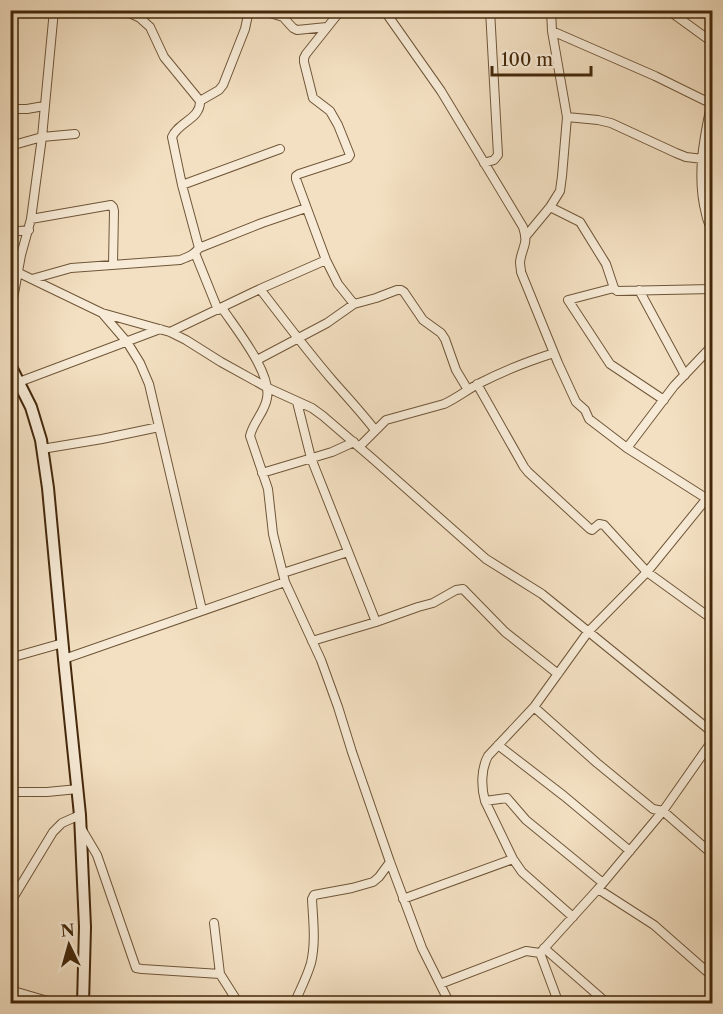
<svg xmlns="http://www.w3.org/2000/svg" width="723" height="1014" font-family="'Libre Caslon Text',serif">
	<style>
		.lines { fill: none; stroke-linecap: round; stroke-linejoin: round }
		.street-casing { stroke: #705638; stroke-width: 10 }
		.secondary-casing { stroke: #44280a; stroke-width: 14 }
		.street { stroke: #f7ebd7; stroke-width: 8 }
		.secondary { stroke: #f7ebd7; stroke-width: 10 }
	</style>
	<rect width="100%" height="100%" fill="#f3e0c2"/>
	<filter id="stains"><feTurbulence type="fractalNoise" baseFrequency=".00333" numOctaves="4"/><feColorMatrix values="0 0 0 0 .2 0 0 0 0 .09 0 0 0 0 .02 0 0 0 .5 -.17"/></filter>
	<radialGradient id="worn" r=".72"><stop offset=".6" stop-color="#630" stop-opacity="0"/><stop offset="1" stop-color="#630" stop-opacity=".3"/></radialGradient>
	<g class="lines">
		<g class="street-casing">
			<path id="street" d="M 123,10 L 140,18 L 150,27 L 164,57 L 200,101 C 201,119 178,122 172,137 L 182,185 L 199,248
				M 261,10 L 283,17 L 293,28 L 297,30 L 327,27
				M 341,10 L 306,54 L 304,58 L 304,62 L 313,98 L 330,111 L 338,125 L 350,155 L 348,158 L 299,174 L 296,176 L 296,179 L 326,260 L 338,284 L 354,304
				M 384,10 L 441,91 L 523,227 C 529,245 522,246 520,262 C 520,265 521,269 521,272 L 558,363 L 576,402 L 585,410 L 589,419 L 627,448 L 712,502
				M 668,10 L 712,42
				M 10,16 L 19,10
				M 552,31 L 655,76 L 712,104
				M 200,101 L 219,90 L 223,85 L 245,29 L 249,10
				M 712,101 C 704,137 696,177 706,214 C 707,220 710,226 712,231
				M 10,109 L 27,109 L 44,106
				M 567,117 L 598,120 L 611,123 L 676,153 L 686,157 L 703,159
				M 10,146 L 42,137 L 75,134
				M 703,150 L 712,149
				M 484,163 L 494,160 L 498,155 L 490,10
				M 182,185 L 280,149
				M 550,207 L 580,222 L 606,264 L 614,288 L 617,291 L 712,289
				M 31,219 L 111,205 L 113,207 L 114,211 L 113,265
				M 10,232 L 29,230
				M 526,236 L 550,207 L 560,191 L 562,176 L 567,117 L 552,31 L 551,10
				M 195,253 L 218,310
				M 17,272 L 102,313 L 170,332 L 186,340 L 221,362 L 268,388 L 312,408 L 323,416 L 373,459 L 486,559 L 542,594 L 712,732
				M 32,279 L 71,268 L 180,260 C 188,257 194,255 199,248 L 262,223 L 306,208
				M 614,288 L 568,300 L 610,364 L 664,400
				M 260,289 C 284,320 307,351 333,381 C 347,397 362,413 375,430
				M 639,290 L 685,375
				M 222,308 C 236,329 272,373 267,398 C 265,412 253,422 250,436 L 268,489 L 273,534 L 285,582 L 321,660 L 338,707 L 352,752 L 390,862 L 422,948 L 450,1004
				M 102,313 L 127,342 L 140,363 L 149,384 L 202,610
				M 10,315 L 21,255 L 31,219 L 42,137 L 54,10
				M 170,332 L 260,289 L 326,260
				M 257,360 L 327,323 L 354,304 L 376,298 L 397,290 L 401,290 L 404,292 L 423,320 L 441,333 L 445,339 L 456,370 L 468,390
				M 19,382 L 160,329
				M 477,384 L 524,467 L 528,472 L 590,529 L 592,530 L 599,524 L 604,525 L 647,572 L 712,619
				M 297,402 L 311,458 L 376,622
				M 359,447 L 386,420 L 444,404 C 457,398 468,389 480,383 C 505,370 529,361 554,353
				M 627,448 L 674,386 L 712,346
				M 42,449 L 102,439 L 159,427
				M 262,473 L 332,452 L 354,442
				M 283,573 L 348,552
				M 312,641 L 376,622 L 418,607 L 433,603 L 456,590 L 463,589 L 505,632 L 558,674
				M 10,658 L 63,643
				M 64,659 L 285,582
				M 534,707 L 597,763 L 653,809 L 663,811 L 712,854
				M 498,745 L 564,796 L 630,851
				M 10,792 L 47,792 L 78,789
				M 485,801 L 507,798 L 526,820 L 603,883
				M 81,828 L 97,855 L 136,968 L 142,969 L 220,974
				M 598,889 L 654,925 L 712,976
				M 403,899 L 513,859
				M 10,903 L 53,832 L 62,823 L 80,815
				M 573,917 L 522,872 L 513,859 L 485,801 C 481,787 481,769 488,756 L 534,707 L 588,632 L 647,572 L 712,492
				M 214,923 L 220,974 L 239,1004
				M 544,948 L 608,1004
				M 540,953 L 598,889 L 663,811 L 712,741
				M 540,953 L 559,1004
				M 440,984 L 526,951 L 540,953
				M 10,990 L 58,1004
				M 294,1004 C 300,990 307,977 311,963 C 316,942 313,920 312,899 L 314,895 L 352,888 L 373,882 L 379,877 L 390,862
				M 711,1004 L 712,1001"/>
		</g>
		<g class="secondary-casing">
			<path id="secondary" d="M 10,365 L 31,407 L 41,440 L 48,488 L 64,659 L 80,815 L 85,927 L 83,1004"/>
		</g>
		<use href="#street" class="street"/>
		<use href="#secondary" class="secondary"/>
	</g>
	<rect width="723" height="1014" fill="none" stroke="#f3e0c2" stroke-width="36"/>
	<rect x="12" y="12" width="699" height="990" fill="none" stroke="#44280a" stroke-width="3"/>
	<rect x="18" y="18" width="687" height="978" fill="none" stroke="#44280a" stroke-width="1.5"/>
	<g transform="translate(69 945) rotate(355)" stroke="#f7ebd7" stroke-width="4.5" paint-order="stroke">
	<path d="M0-4.5L10 22L0 15L-10 22Z" fill="#44280a"/>
	<text y="-9" font-size="16" font-weight="bold" text-anchor="middle" fill="#44280a">N</text>
	</g>
	<path d="M492 66v9h99v-9" fill="none" stroke="#44280a" stroke-width="3"/>
	<text x="501" y="66" font-size="18" fill="#44280a" stroke="#f7ebd7" stroke-width="4.5" paint-order="stroke">100 m</text>
	<rect width="100%" height="100%" filter="url(#stains)"/>
	<rect width="100%" height="100%" fill="url(#worn)"/>
</svg>
